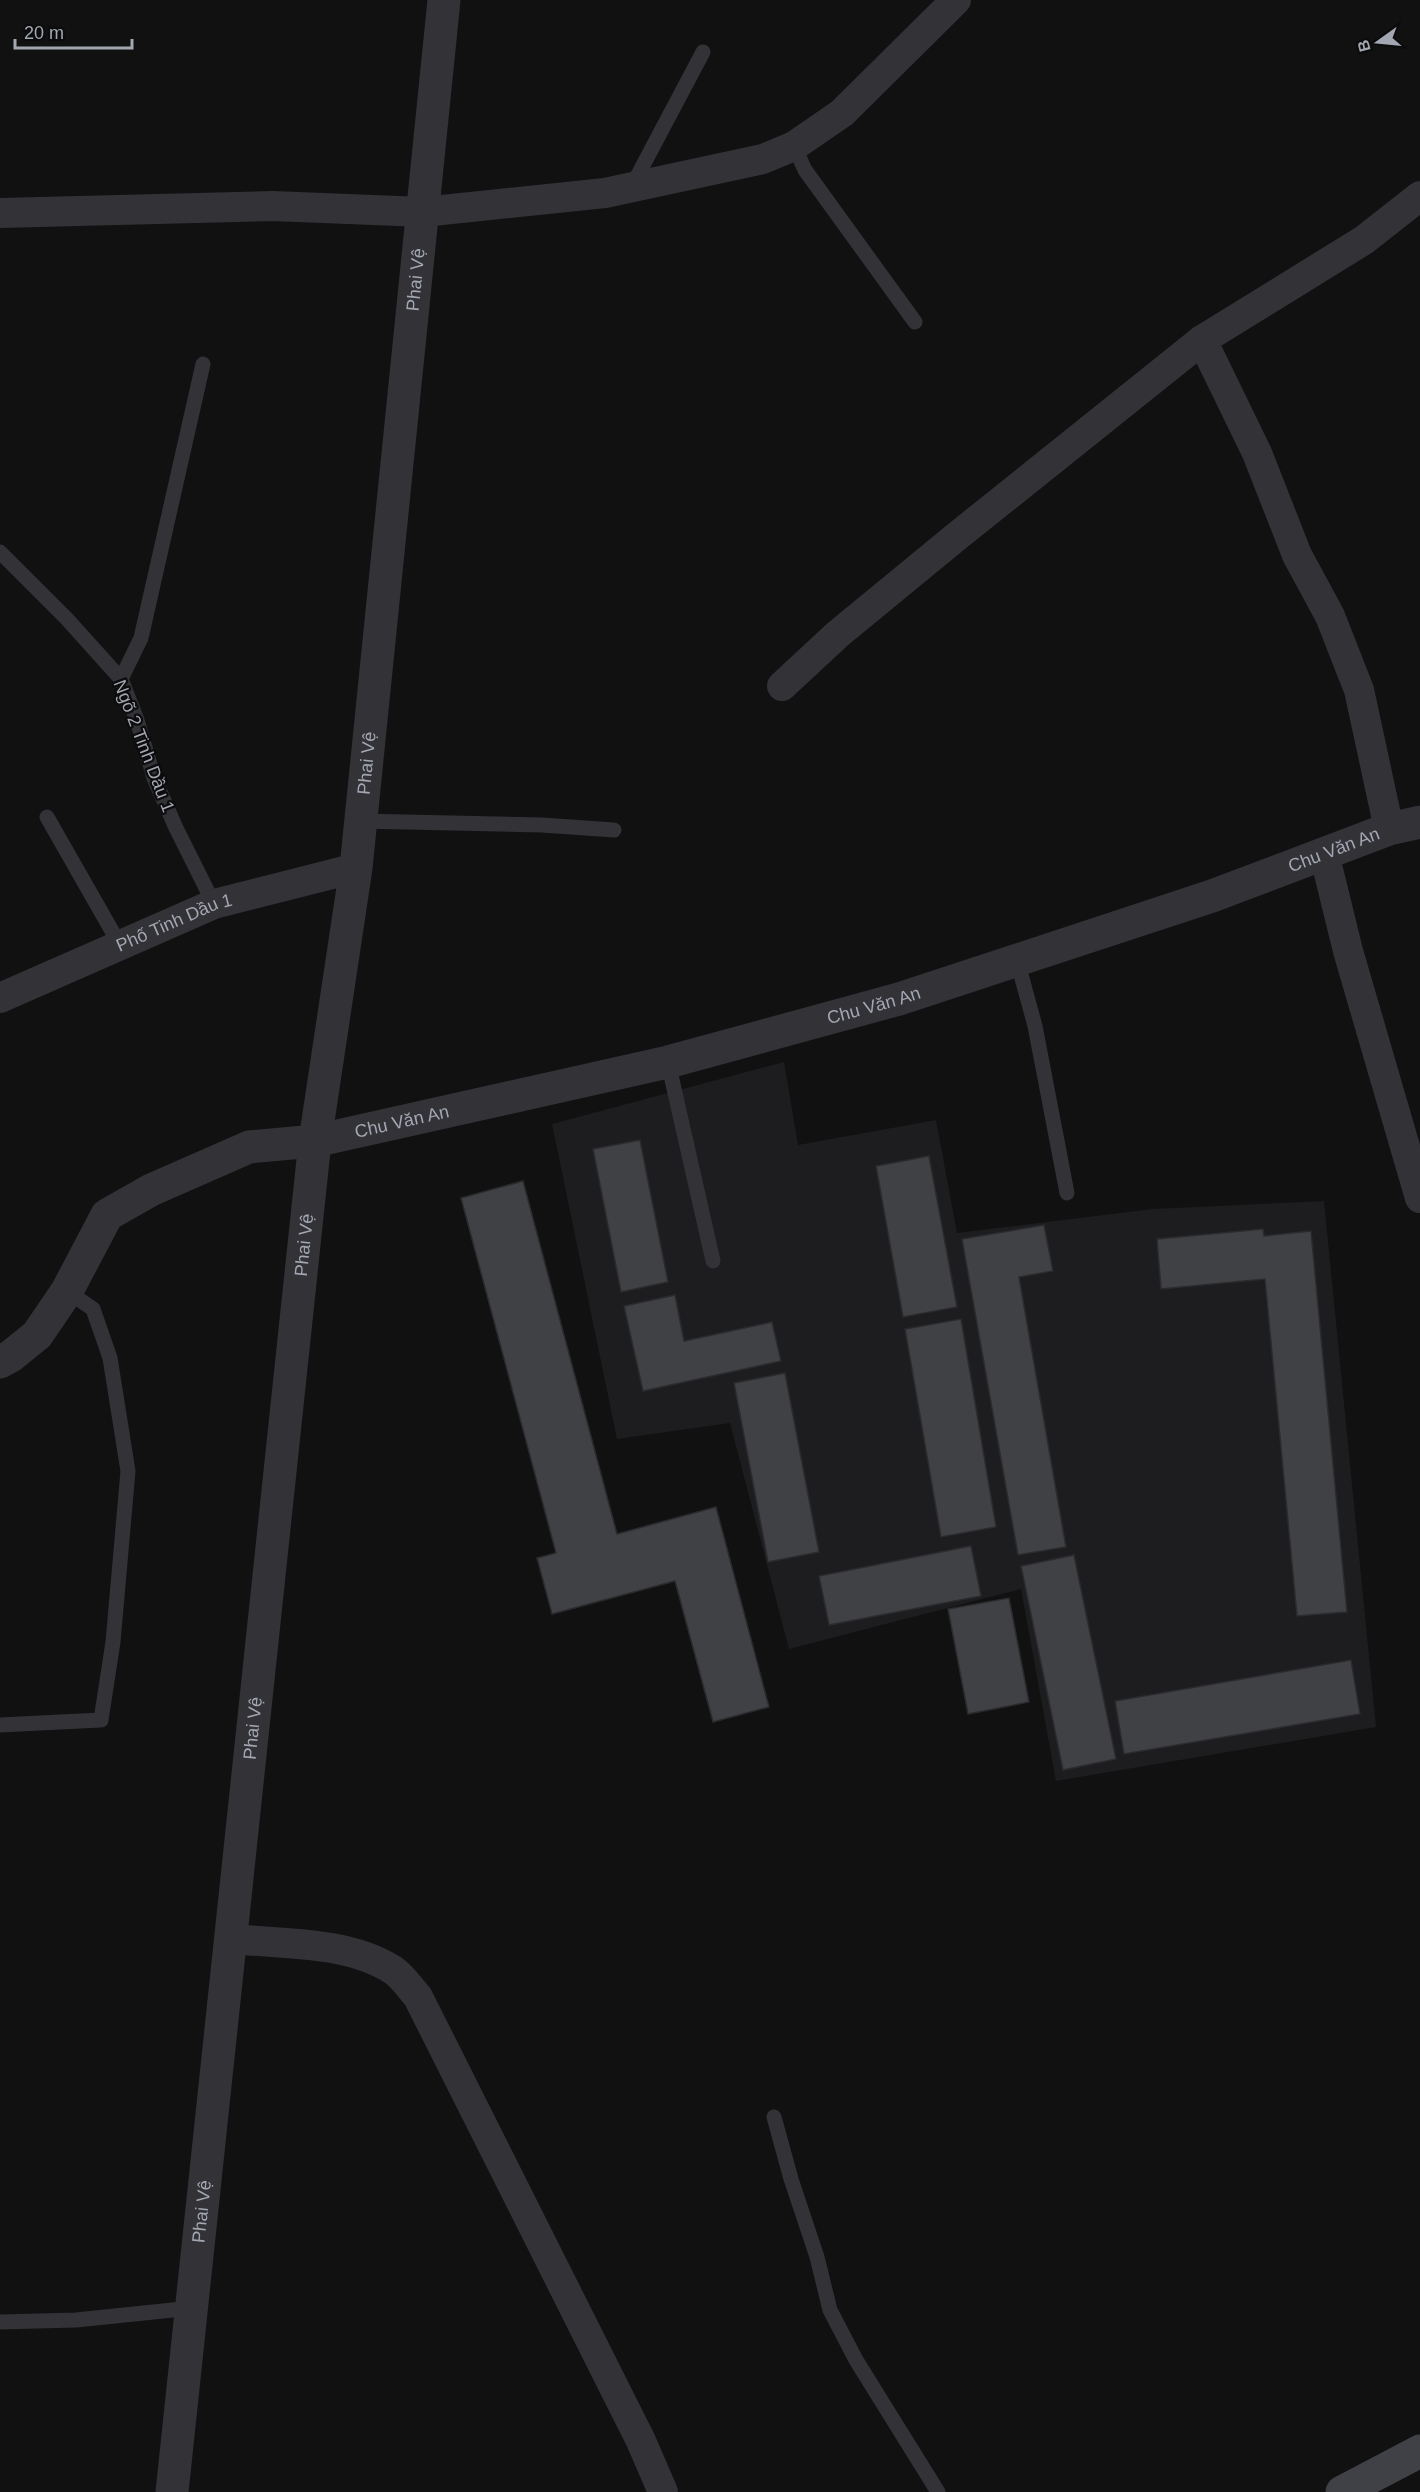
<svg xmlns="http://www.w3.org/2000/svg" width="1420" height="2492" font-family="Arial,sans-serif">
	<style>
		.built { fill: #1d1d1f }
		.building { fill: #404145; stroke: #2b2b2e; stroke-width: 1.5 }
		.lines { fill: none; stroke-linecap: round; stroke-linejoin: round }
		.service { stroke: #323237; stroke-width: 15 }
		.minor { stroke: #323237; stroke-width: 30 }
		.tertiary { stroke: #323237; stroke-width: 33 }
		.secondary { stroke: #404146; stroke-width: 33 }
		.labels { text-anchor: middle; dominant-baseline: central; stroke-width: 4.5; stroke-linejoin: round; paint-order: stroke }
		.street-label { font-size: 18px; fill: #a3a7b2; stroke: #0c0c0d }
	</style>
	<rect width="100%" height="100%" fill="#111112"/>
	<path class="built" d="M 784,1062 L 798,1145 L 936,1120 L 957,1233 L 1153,1209 L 1324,1201 L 1376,1727 L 1056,1781 L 1021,1589 L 789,1649 L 730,1423 L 617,1439 L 552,1124 Z"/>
	<path class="building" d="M 640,1140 L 668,1282 L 621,1292 L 593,1149 Z
		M 929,1156 L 957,1307 L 903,1317 L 876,1166 Z
		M 523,1181 L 617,1534 L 716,1507 L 769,1707 L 713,1722 L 675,1581 L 552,1614 L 537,1558 L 556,1553 L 461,1198 Z
		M 1044,1225 L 1053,1271 L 1019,1277 L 1066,1547 L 1018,1555 L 962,1239 Z
		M 1263,1229 L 1264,1236 L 1311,1231 L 1347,1612 L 1297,1616 L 1265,1279 L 1161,1289 L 1157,1239 Z
		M 675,1295 L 684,1341 L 772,1322 L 781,1361 L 643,1391 L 624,1306 Z
		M 961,1319 L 996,1527 L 941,1537 L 905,1329 Z
		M 785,1373 L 819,1552 L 768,1562 L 734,1383 Z
		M 971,1546 L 981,1596 L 829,1625 L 819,1576 Z
		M 1074,1555 L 1116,1759 L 1063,1770 L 1021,1566 Z
		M 1009,1598 L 1029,1702 L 968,1714 L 948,1609 Z
		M 1351,1660 L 1360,1714 L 1124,1754 L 1115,1701 Z"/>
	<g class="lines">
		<path class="service" d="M 794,146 L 805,170 L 915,322
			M 631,188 L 703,52
			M 0,552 L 67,619 L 121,679 L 137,720 L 154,778 L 176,828 L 214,904
			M 121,679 L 141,638 L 203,364
			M 47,817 L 120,945
			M 360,821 L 542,825 L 614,830
			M 1017,960 L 1035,1026 L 1067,1193
			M 668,1062 L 713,1261
			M 0,1725 L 101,1720 L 113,1642 L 128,1471 L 110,1358 L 93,1309 L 67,1291
			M 774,2117 L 791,2179 L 817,2257 L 830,2310 L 856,2360 L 938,2492
			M 0,2322 L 76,2320 L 192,2308"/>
		<g class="minor">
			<path d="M 0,213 L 273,206 L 423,212 L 605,193 L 763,159 L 794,146 L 842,113 L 956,0"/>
			<path d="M 1202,340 L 1257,453 L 1297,555 L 1330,616 L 1359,690 L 1389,829"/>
			<path d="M 782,686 L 838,634 L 956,537 L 1202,340 L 1364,240 L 1420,196"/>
			<path d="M 1324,853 L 1348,951 L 1420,1198"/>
			<path id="s1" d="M 0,998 L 214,904 L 356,868"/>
			<path d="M 231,1939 C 284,1944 347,1941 393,1970 C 403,1977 411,1989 418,1997 L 641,2441 L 663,2492"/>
		</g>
		<g class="tertiary">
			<path id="s2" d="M 0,1362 L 11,1356 L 37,1335 L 67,1291 L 107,1215 L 151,1190 L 249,1147 L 315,1141 L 668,1062 L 899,999 L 1212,896 L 1389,829 L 1420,822"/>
			<path id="s3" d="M 172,2492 L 315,1141 L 356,868 L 444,0"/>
		</g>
		<path class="secondary" d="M 1342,2492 L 1420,2451"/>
	</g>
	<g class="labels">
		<g class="street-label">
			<text stroke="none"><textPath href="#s3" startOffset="2226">Phai Vệ</textPath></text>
			<text transform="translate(144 746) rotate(69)">Ngõ 2 Tinh Dầu 1</text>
			<text stroke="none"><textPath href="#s3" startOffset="1740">Phai Vệ</textPath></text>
			<text stroke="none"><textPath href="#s2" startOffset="1470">Chu Văn An</textPath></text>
			<text stroke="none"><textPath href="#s1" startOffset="190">Phố Tinh Dầu 1</textPath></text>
			<text stroke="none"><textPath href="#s2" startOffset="984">Chu Văn An</textPath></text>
			<text stroke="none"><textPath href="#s2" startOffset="498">Chu Văn An</textPath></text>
			<text stroke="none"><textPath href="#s3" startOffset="1254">Phai Vệ</textPath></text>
			<text stroke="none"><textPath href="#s3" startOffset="768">Phai Vệ</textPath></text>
			<text stroke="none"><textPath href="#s3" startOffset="282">Phai Vệ</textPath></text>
		</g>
	</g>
	<g transform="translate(1378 42) rotate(255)" stroke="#0c0c0d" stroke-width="4.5" paint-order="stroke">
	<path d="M0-4.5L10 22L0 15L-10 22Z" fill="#a3a7b2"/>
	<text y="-9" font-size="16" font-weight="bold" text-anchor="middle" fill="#a3a7b2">B</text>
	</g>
	<path d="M15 39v9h117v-9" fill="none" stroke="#a3a7b2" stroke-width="3"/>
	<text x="24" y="39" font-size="18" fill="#a3a7b2" stroke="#0c0c0d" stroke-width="4.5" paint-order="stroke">20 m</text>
</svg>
